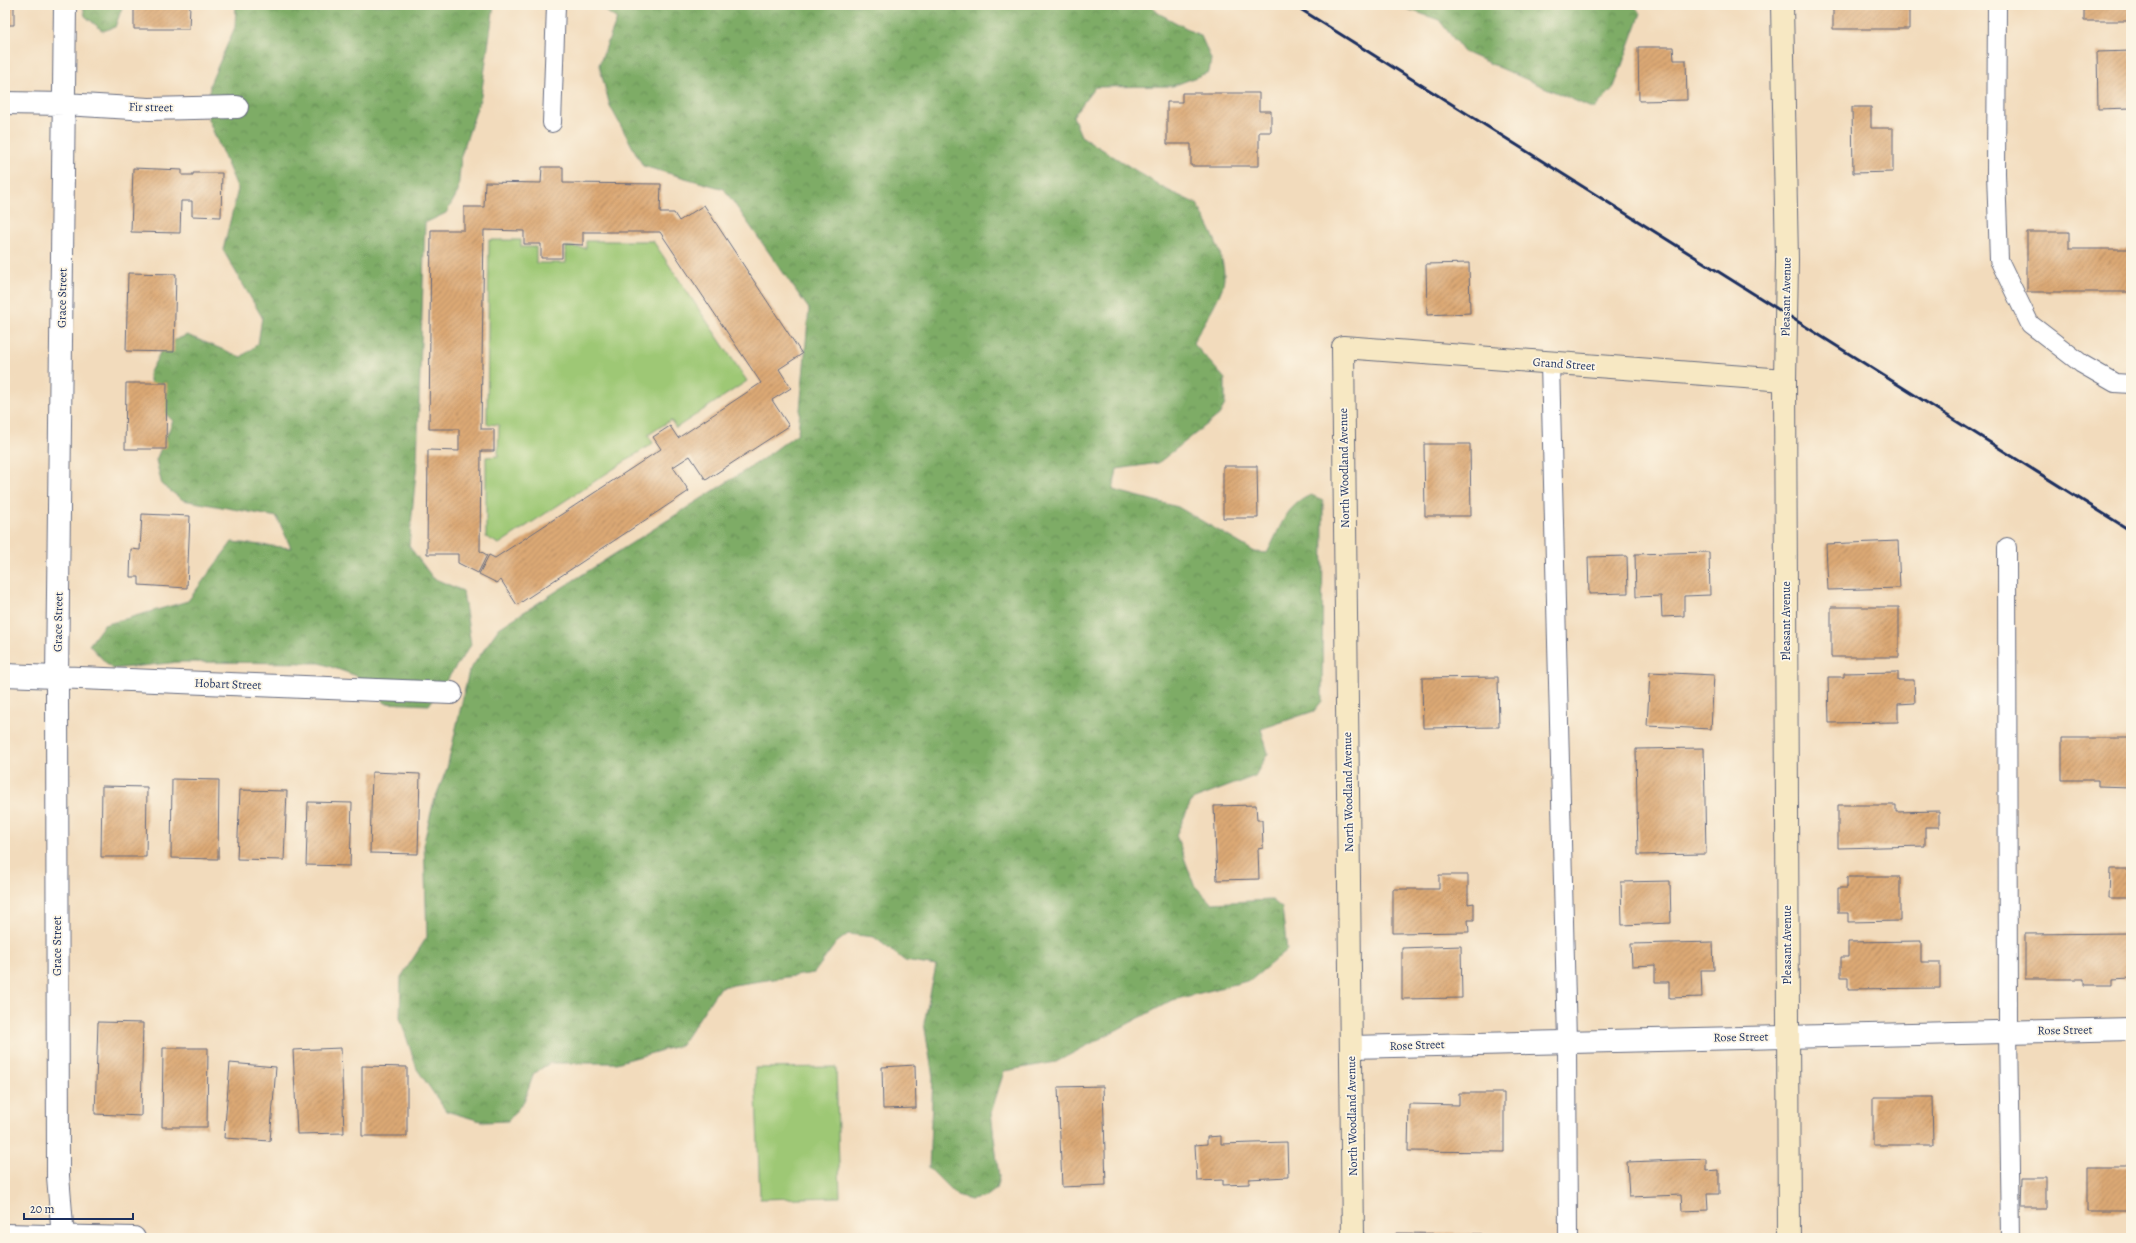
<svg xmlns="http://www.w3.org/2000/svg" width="2136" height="1243" font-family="Alegreya,serif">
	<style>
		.green { fill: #9ec874; stroke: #5c7c69 }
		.forest { fill: url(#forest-crowns); stroke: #4c6e62 }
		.building { fill: url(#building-hatch) }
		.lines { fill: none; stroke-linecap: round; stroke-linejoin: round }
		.lane-casing { stroke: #666b7f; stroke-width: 20 }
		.street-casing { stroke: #666b7f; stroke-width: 24 }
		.secondary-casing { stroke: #666b7f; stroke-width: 24 }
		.lane { stroke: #fff; stroke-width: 18 }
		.street { stroke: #fff; stroke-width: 22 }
		.secondary { stroke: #f7e8c3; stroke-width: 22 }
		.rail { stroke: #1b2f5e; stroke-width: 3 }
		.labels { text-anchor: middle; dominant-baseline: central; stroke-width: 3.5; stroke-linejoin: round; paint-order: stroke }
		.street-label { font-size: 12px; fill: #1b2f5e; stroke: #fcf5e5 }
	</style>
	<defs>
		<pattern id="forest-crowns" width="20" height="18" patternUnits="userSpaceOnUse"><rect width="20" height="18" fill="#7eac66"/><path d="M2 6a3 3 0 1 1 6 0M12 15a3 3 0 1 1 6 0" fill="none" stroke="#668c57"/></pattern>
		<pattern id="building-hatch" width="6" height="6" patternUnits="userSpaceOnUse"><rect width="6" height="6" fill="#dca975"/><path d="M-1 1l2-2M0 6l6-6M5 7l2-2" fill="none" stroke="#b28a63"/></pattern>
	</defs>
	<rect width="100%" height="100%" fill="#fcf5e5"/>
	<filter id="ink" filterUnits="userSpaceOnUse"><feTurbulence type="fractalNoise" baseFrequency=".025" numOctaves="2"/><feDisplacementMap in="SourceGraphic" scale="8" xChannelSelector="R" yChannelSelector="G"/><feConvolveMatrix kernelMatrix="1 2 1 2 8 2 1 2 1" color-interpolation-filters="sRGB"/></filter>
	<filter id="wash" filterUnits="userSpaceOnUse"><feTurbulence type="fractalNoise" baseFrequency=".012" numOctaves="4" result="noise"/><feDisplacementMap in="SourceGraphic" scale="16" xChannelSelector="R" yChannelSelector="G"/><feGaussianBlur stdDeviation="0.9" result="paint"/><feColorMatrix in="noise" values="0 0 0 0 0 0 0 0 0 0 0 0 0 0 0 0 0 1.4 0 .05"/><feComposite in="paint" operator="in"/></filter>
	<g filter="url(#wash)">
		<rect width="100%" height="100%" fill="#f2dbbc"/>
		<path class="green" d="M 489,240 L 521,240 L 521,247 L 536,247 L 536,263 L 566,263 L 566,247 L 586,248 L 586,241 L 653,241 L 747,381 L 676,428 L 671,420 L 648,435 L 653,443 L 499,544 L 486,537 L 486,457 L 498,456 L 499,425 L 487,424 Z
			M 836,1067 L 840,1197 L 760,1199 L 755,1068 Z"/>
		<path class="forest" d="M 83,5 L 123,5 L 115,27 L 103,31 L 85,16 Z
			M 236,5 L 494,5 L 481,96 L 461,156 L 458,192 L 446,213 L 425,223 L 417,462 L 409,546 L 433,578 L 463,591 L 471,645 L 429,705 L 385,703 L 357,676 L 320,663 L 179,662 L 112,669 L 89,645 L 104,625 L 188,601 L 232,542 L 291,548 L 277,517 L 183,500 L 162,485 L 156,460 L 173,421 L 154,403 L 149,374 L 164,345 L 187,335 L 241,357 L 258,344 L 262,317 L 223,250 L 238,189 L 208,119 L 210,84 L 235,27 Z
			M 597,5 L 1151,5 L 1158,13 L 1201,36 L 1211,59 L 1209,72 L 1173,86 L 1095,87 L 1073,116 L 1081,136 L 1165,189 L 1197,204 C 1208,225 1231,264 1222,288 C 1215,307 1202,325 1193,343 L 1225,379 L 1225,404 L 1219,415 L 1158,463 L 1117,469 L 1113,490 L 1178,507 L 1255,552 L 1267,553 C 1280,530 1284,506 1311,495 L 1323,500 L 1322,701 L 1314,711 L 1261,729 L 1268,753 L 1255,776 L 1192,800 L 1176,835 L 1194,885 L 1211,903 L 1272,900 L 1282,908 L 1287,950 L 1251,980 L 1173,1000 L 1056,1062 L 1004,1071 L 991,1113 L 999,1177 L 996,1189 L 986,1197 L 971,1200 L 957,1196 L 929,1168 L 933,1077 L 924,1023 L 936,966 L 905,961 L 874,937 L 848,934 L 836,943 L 814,973 L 720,987 L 681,1045 L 616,1063 L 550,1063 L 534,1073 L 524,1101 L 508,1121 L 484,1122 L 446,1111 L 417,1069 L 400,1018 L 401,977 L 427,937 L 424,842 L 433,804 L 447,768 L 469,671 L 499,628 L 760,461 L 798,433 L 809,309 L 724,189 L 643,166 L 610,106 L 599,65 L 617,19 Z
			M 1396,5 L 1633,5 L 1641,13 L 1614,87 L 1594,109 L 1464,52 L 1439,20 Z"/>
		<g id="blocks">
			<path class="building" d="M 5,5 L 14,5 L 14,25 L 5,25 Z
				M 134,5 L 190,5 L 189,29 L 134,29 Z
				M 1833,5 L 1909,5 L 1909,29 L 1833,29 Z
				M 2084,5 L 2131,5 L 2131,21 L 2084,21 Z
				M 1638,47 L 1673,47 L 1674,60 L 1686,60 L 1687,100 L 1639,101 Z
				M 2131,51 L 2131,108 L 2098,109 L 2097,52 Z
				M 1182,93 L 1259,93 L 1259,111 L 1271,111 L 1271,132 L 1259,132 L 1259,166 L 1191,166 L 1191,144 L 1167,144 L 1167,102 L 1182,102 Z
				M 1852,107 L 1871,107 L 1871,128 L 1893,128 L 1893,172 L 1853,173 Z
				M 542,167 L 563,167 L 563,183 L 661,184 L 660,213 L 674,213 L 679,221 L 704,205 L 802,354 L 779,369 L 791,388 L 772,400 L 789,426 L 706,480 L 690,456 L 673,467 L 689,491 L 517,605 L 501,580 L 497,583 L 479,574 L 489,555 L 495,558 L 661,449 L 653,437 L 670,426 L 678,438 L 761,383 L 660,232 L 583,232 L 583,245 L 562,244 L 562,258 L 541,258 L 541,244 L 524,244 L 524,231 L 484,230 L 481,429 L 494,429 L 494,451 L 481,451 L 480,551 L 487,555 L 478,573 L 458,563 L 458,554 L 427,554 L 428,450 L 459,451 L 459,429 L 429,429 L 431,230 L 464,230 L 464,207 L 484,207 L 485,182 L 541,183 Z
				M 133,168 L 182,170 L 182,175 L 193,175 L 193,173 L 222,173 L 221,217 L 192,216 L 192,201 L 181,201 L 180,233 L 131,232 Z
				M 2027,232 L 2069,232 L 2069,249 L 2131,249 L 2131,292 L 2027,292 Z
				M 1469,263 L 1470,313 L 1427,315 L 1426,264 Z
				M 128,273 L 176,274 L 174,352 L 126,351 Z
				M 126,383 L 167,383 L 166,449 L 125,449 Z
				M 1424,444 L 1470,444 L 1471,516 L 1425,516 Z
				M 1223,466 L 1257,466 L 1258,518 L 1223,518 Z
				M 142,514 L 190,516 L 187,588 L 139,585 L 139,577 L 130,577 L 131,549 L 140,550 Z
				M 1898,541 L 1900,588 L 1828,590 L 1826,544 Z
				M 1709,552 L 1710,595 L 1684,596 L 1684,616 L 1662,617 L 1661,596 L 1636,597 L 1635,554 Z
				M 1627,556 L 1628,593 L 1589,594 L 1588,557 Z
				M 1831,607 L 1899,607 L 1899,657 L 1831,657 Z
				M 1650,672 L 1714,675 L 1711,729 L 1647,726 Z
				M 1898,672 L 1898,680 L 1914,680 L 1915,703 L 1898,704 L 1898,722 L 1829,723 L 1828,677 L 1844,677 L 1844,673 Z
				M 1498,677 L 1499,727 L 1423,728 L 1422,678 Z
				M 2062,738 L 2131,738 L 2131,787 L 2098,786 L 2098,780 L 2062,780 Z
				M 1704,748 L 1706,854 L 1638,855 L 1636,749 Z
				M 372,772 L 420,774 L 418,854 L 370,853 Z
				M 172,779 L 219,780 L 218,859 L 171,858 Z
				M 102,786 L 147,787 L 146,857 L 101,857 Z
				M 240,790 L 287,791 L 284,860 L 237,859 Z
				M 308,802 L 352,803 L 350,866 L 306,865 Z
				M 1256,805 L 1257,820 L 1262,820 L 1263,848 L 1258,849 L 1259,879 L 1217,880 L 1214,806 Z
				M 1838,805 L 1896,805 L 1896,812 L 1939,811 L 1939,827 L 1925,827 L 1925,846 L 1838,848 Z
				M 2110,869 L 2131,869 L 2131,898 L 2109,898 Z
				M 1439,875 L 1468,875 L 1468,904 L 1474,903 L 1474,920 L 1468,920 L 1469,932 L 1393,933 L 1393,889 L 1439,889 Z
				M 1847,877 L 1900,877 L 1900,921 L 1848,922 L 1848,913 L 1838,913 L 1838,888 L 1847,888 Z
				M 1670,881 L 1671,923 L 1622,925 L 1621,882 Z
				M 2131,933 L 2131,978 L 2112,979 L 2112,985 L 2084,985 L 2084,979 L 2025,979 L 2025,934 Z
				M 1921,941 L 1921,962 L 1940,962 L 1940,988 L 1848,989 L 1848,977 L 1841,977 L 1841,957 L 1848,957 L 1848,942 Z
				M 1713,942 L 1714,970 L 1701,970 L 1702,997 L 1669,998 L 1669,982 L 1655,982 L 1655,965 L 1632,966 L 1631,944 Z
				M 1461,946 L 1462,998 L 1402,999 L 1402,948 Z
				M 98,1022 L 143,1023 L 141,1116 L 95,1114 Z
				M 163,1048 L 208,1048 L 207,1127 L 162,1127 Z
				M 341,1048 L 344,1133 L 297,1134 L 293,1050 Z
				M 230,1063 L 276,1067 L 270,1141 L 224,1138 Z
				M 915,1065 L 916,1108 L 883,1109 L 882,1067 Z
				M 362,1066 L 407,1067 L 407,1136 L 362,1136 Z
				M 1103,1086 L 1106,1185 L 1062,1187 L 1058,1087 Z
				M 1459,1093 L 1504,1093 L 1504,1152 L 1408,1151 L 1409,1104 L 1459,1105 Z
				M 1873,1097 L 1932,1097 L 1933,1145 L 1873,1145 Z
				M 1221,1136 L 1221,1144 L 1287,1142 L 1288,1177 L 1249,1179 L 1249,1184 L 1223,1185 L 1223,1180 L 1197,1181 L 1195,1145 L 1207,1144 L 1207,1137 Z
				M 1706,1159 L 1706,1171 L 1719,1170 L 1719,1194 L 1707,1194 L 1708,1210 L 1682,1211 L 1681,1195 L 1629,1197 L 1627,1162 Z
				M 2087,1167 L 2131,1167 L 2131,1211 L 2087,1211 Z
				M 2022,1178 L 2046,1178 L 2046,1208 L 2021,1208 Z
				M 1396,1233 L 1482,1234 L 1482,1238 L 1395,1238 Z"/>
		</g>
	</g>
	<g filter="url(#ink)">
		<use href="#blocks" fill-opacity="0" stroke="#666b7f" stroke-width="1"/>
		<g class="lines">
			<g class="lane-casing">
				<path id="lane" d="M 1997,5 L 1996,173 L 1999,260 L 2030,324 L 2082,364 L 2115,383 L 2131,384
					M 552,123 L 556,5
					M 1550,363 L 1567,1041 L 1568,1238
					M 2007,547 L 2008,1031 L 2011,1238"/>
			</g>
			<g class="street-casing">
				<path id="street" d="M 5,103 L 64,104 L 149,109 L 237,107
					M 5,675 L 451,693
					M 1351,1047 L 2131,1029
					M 5,1235 L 134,1238
					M 63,1238 L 58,1176 L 57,677 L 65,5"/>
			</g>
			<g class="secondary-casing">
				<path id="secondary" d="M 1782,5 L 1787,260 L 1785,380 L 1789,1238
					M 1353,1238 L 1343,347 L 1785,380"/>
			</g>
			<use href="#lane" class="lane"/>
			<use href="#street" class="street"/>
			<use href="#secondary" class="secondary"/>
			<path class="rail" d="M 1294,5 L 2131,531"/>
		</g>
	</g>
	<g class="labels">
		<g class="street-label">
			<text transform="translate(151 107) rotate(1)">Fir street</text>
			<text transform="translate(1786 297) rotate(-89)">Pleasant Avenue</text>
			<text transform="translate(62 298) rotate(-89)">Grace Street</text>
			<text transform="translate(1564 364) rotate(4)">Grand Street</text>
			<text transform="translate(1344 468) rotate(-91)">North Woodland Avenue</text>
			<text transform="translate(1786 621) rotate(-90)">Pleasant Avenue</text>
			<text transform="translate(58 622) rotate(-89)">Grace Street</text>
			<text transform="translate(228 684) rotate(2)">Hobart Street</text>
			<text transform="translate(1348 792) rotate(-91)">North Woodland Avenue</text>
			<text transform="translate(1787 945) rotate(-90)">Pleasant Avenue</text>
			<text transform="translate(57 946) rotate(-90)">Grace Street</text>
			<text transform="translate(2065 1030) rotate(-1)">Rose Street</text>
			<text transform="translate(1741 1037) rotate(-1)">Rose Street</text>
			<text transform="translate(1417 1045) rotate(-2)">Rose Street</text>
			<text transform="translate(1352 1116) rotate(-91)">North Woodland Avenue</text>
		</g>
	</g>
	<rect width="2136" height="1243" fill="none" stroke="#fcf5e5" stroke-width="20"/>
	<path d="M24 1213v6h109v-6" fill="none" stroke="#1b2f5e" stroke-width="2"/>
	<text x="30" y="1213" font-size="12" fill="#1b2f5e" stroke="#fcf5e5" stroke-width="3" paint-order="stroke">20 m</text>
</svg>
